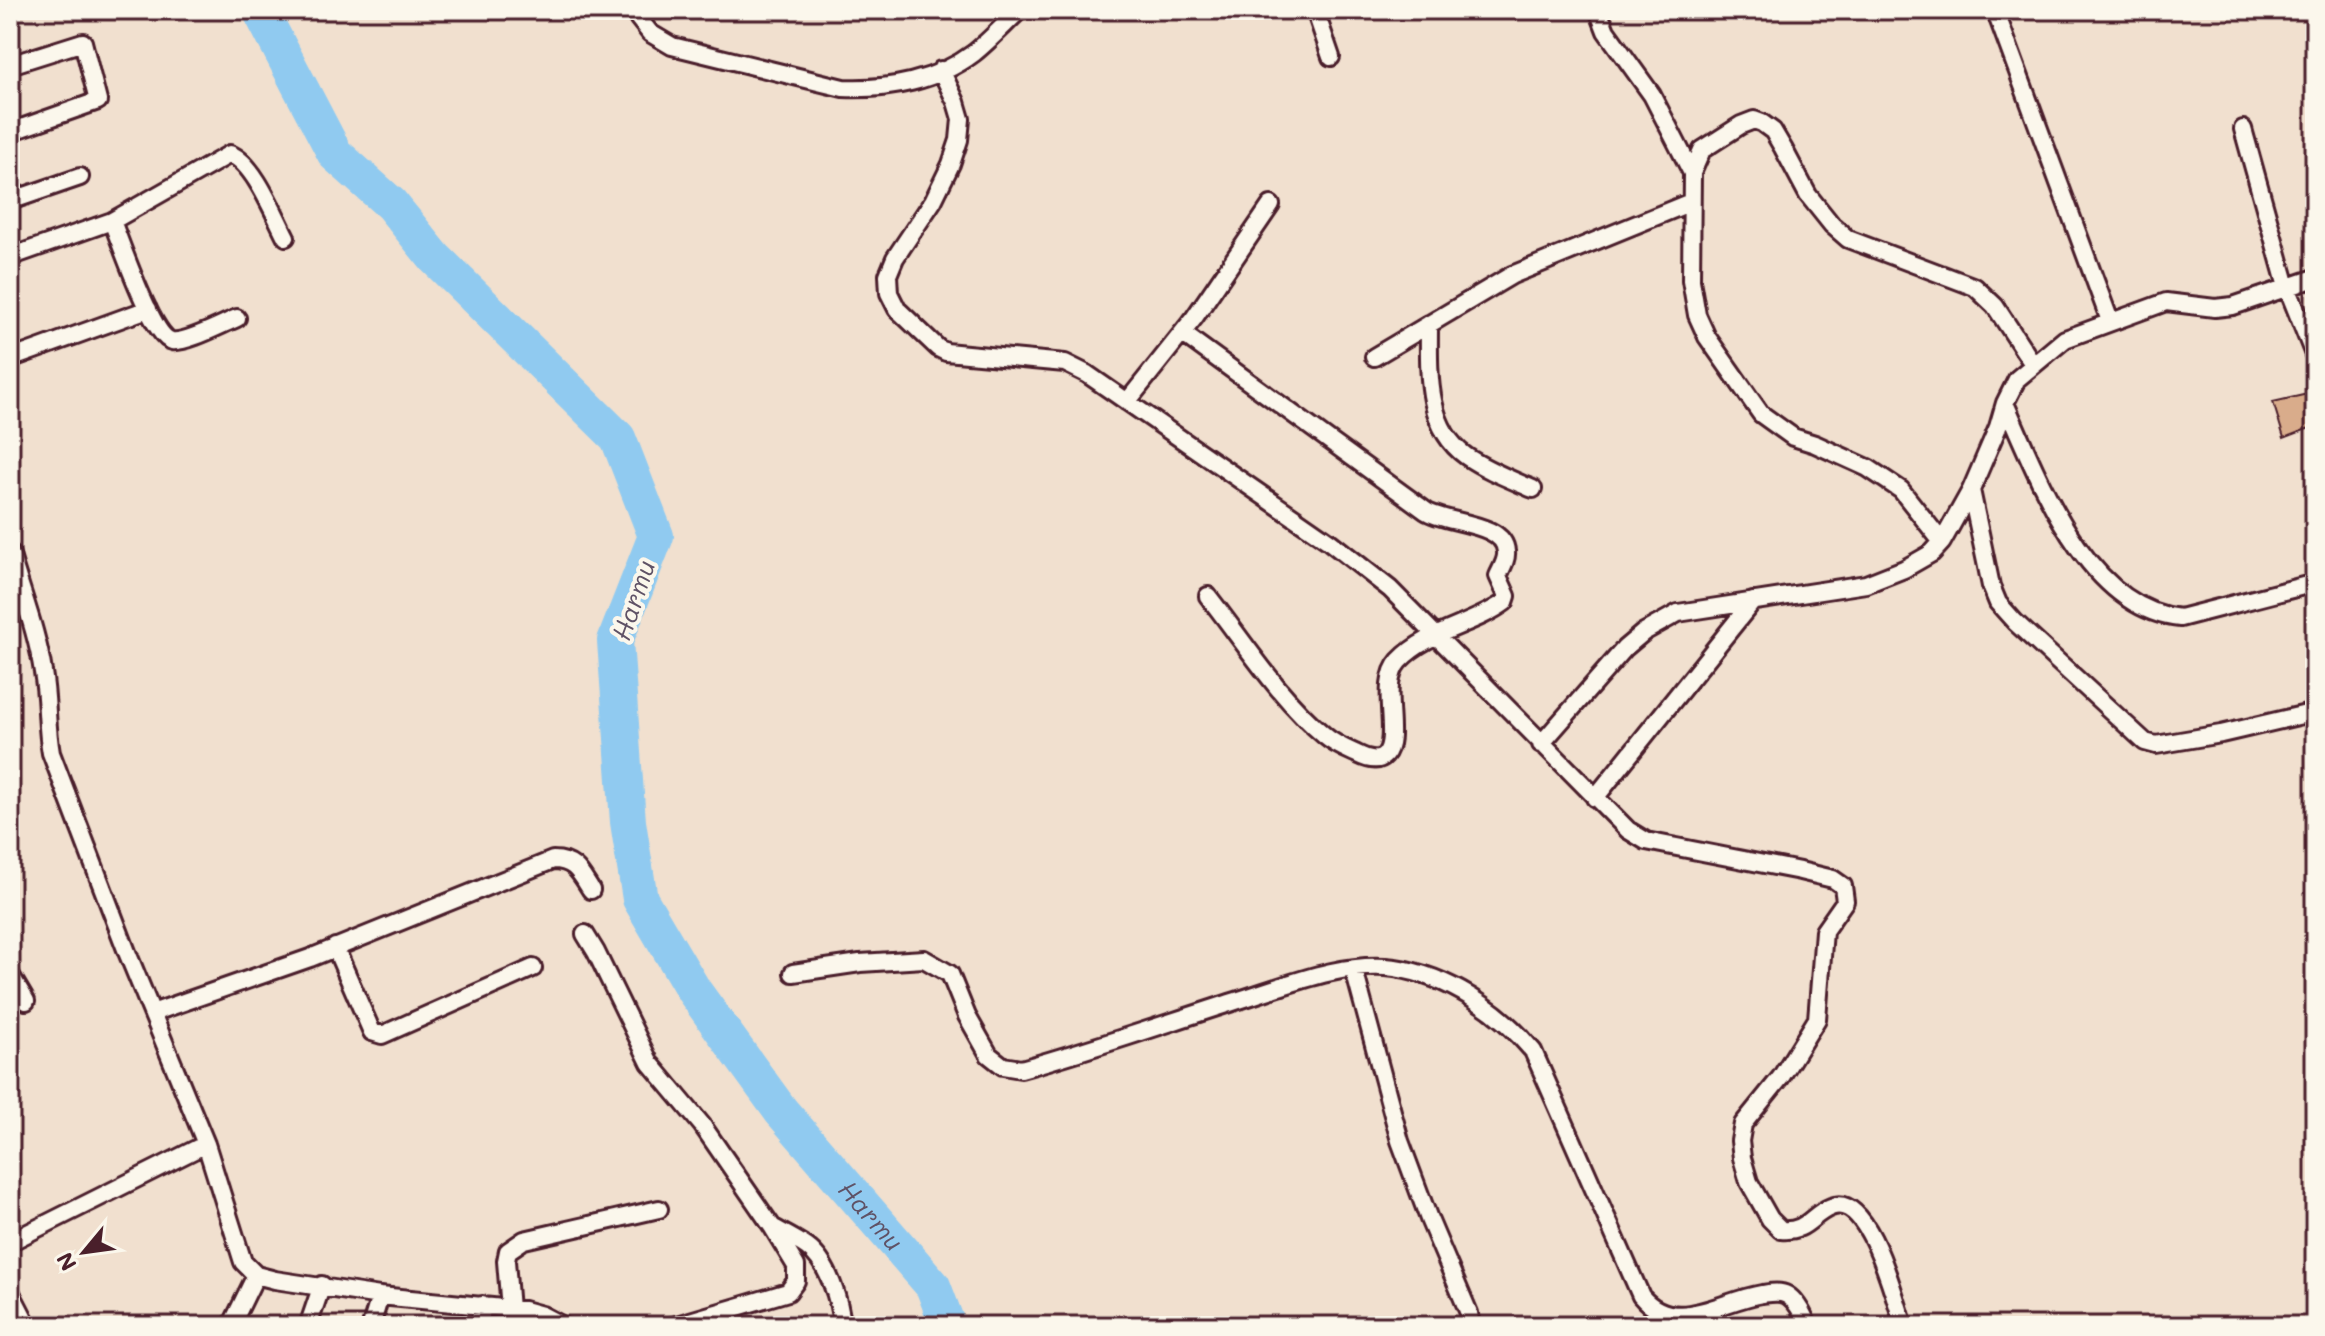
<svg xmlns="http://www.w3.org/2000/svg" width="2325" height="1336" font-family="Mali,sans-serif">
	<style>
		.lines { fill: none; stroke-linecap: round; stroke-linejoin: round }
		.river { stroke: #90caf0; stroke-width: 36 }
		.building { fill: #d9ac8b; stroke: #4a1f2b; stroke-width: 2 }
		.minor-casing { stroke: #4a1f2b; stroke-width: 22 }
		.minor { stroke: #fbf7ec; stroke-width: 16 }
		.labels { text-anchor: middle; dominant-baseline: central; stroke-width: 8; stroke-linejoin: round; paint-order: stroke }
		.water-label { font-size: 26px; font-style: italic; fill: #5f5266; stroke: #fbf7ec }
	</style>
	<rect width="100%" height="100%" fill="#f1e0cf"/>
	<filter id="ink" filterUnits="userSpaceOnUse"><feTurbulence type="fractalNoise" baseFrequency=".0125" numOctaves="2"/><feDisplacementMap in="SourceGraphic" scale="16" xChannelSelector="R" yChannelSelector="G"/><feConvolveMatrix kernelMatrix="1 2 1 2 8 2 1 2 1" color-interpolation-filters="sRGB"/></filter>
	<g filter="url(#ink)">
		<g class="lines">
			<path class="river" id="s1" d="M 260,10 L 335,154 L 391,204 L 435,258 L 618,438 L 656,536 L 615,641 L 628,822 L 640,899 L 694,991 L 781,1111 L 933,1286 L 948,1326"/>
		</g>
		<path class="building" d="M 2312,393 L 2315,426 L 2284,438 L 2273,402 Z"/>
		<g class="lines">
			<g class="minor-casing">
				<path id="minor" d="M 632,10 L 650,33 L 672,46 L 843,88 C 888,90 937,81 974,53 C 990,40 1005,24 1020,10
					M 1315,10 L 1331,57
					M 1598,10 L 1606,31 L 1652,95 L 1692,173
					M 1995,10 L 2110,321
					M 10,65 L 83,42 L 98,101 L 10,132
					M 941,70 L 956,102 L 961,119 L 959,140 L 951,164 L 933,201 L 895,258 L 888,275 L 889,293 L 897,309 L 938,348 L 946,352 L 1065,363 L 1087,374 L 1330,542 L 1390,589 L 1628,830 L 1646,841 L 1800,871 L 1833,879 L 1843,886 L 1845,901 L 1824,931 L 1817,1019 L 1781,1077 L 1743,1124 L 1740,1141 L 1742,1158 L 1749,1182 L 1770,1219 L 1781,1230 C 1808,1232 1810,1215 1831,1207 C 1869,1191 1895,1300 1904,1326
					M 2243,129 L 2287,287 L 2315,357
					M 10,201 L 80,177
					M 112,221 C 120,241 153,338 172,341 C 187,343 222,324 237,318
					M 10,257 L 112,221 L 230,154 C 254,163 274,214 286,237
					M 1429,324 C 1429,369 1425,427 1466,456 C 1486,470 1510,479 1533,489
					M 1182,333 L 1426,511 C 1446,524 1505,522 1506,552 C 1507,560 1501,569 1498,576 L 1507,596 L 1505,602 C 1474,625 1427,631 1399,661 C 1378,684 1401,738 1385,755 C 1378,763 1365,758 1357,754 C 1346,749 1334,744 1325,736 C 1279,698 1245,643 1208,596
					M 1374,357 L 1512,275 L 1691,202
					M 10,359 L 148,309
					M 1127,402 L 1194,318 L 1271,205
					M 2005,403 C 2038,477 2086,609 2180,618 L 2315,583
					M 1971,490 L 1991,586 L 1998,603 L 2015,622 L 2145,742 L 2156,745 L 2221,734 L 2315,712
					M 1942,542 L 1901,490 L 1868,468 L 1815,444 L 1793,437 L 1761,414 L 1707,337 L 1697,315 L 1691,280 L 1692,173 L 1702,150 L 1741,125 L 1754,120 L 1762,123 L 1773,131 L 1783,148 L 1808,195 L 1832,225 L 1848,239 L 1975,287 L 1995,306 L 2033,364
					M 10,552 C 21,592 37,631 43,672 C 48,699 46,726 51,753 L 127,952 L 206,1144 L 243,1262 L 256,1275 L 275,1280 L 380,1296 L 524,1310 L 542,1315 L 563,1326
					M 1541,744 L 1625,648 L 1644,632 L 1678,613 L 1866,584 L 1904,569 L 1932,553 L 1942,542 L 1971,490 L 1998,427 L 2005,403 L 2017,379 L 2065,339 L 2166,302 L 2215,308 L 2233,306 L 2315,278
					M 1595,798 L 1753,601
					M 585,934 L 596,952 L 650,1063 L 702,1125 L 773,1228 L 796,1266 L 796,1281 L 788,1292 L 673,1326
					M 335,947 L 372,1032 L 382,1035 L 533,968
					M 1354,970 L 1400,1141 L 1429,1219 L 1469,1313 L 1471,1326
					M 793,973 L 860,963 L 924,959 L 950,974 L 967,1016 L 989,1055 L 1003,1066 L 1021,1069 C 1093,1049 1164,1024 1236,1001 C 1285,986 1342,961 1395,968 C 1448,976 1499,1010 1533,1051 L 1641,1296 C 1674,1336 1719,1301 1762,1294 C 1770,1293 1780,1291 1787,1295 C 1797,1301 1804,1316 1808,1326
					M 10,974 L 26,1001
					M 152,1013 L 310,958 L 553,860 C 575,860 580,873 591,890
					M 774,1228 C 785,1234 797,1240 807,1247 C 828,1262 840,1301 842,1326
					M 10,1242 L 206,1144
					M 10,1291 L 28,1326
					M 510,1309 L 506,1261 L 508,1251 L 524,1240 L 659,1209
					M 231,1326 L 256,1275
					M 308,1326 L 322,1285
					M 371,1326 L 380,1296
					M 480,1326 L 482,1305"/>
			</g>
			<use href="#minor" class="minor"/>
		</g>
	</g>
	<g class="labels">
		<g class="water-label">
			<text transform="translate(633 600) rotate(-71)">Harmu</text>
			<text stroke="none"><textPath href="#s1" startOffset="1434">Harmu</textPath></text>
		</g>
	</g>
	<rect width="2325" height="1336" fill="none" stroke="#fbf7ec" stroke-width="40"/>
	<rect x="20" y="20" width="2285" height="1296" fill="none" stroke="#4a1f2b" stroke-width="3" filter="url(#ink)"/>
	<g transform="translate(84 1252) rotate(241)" stroke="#fbf7ec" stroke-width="6" paint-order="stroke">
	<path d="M0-6L14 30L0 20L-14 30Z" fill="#4a1f2b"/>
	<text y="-12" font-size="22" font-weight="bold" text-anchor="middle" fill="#4a1f2b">N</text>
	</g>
</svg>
